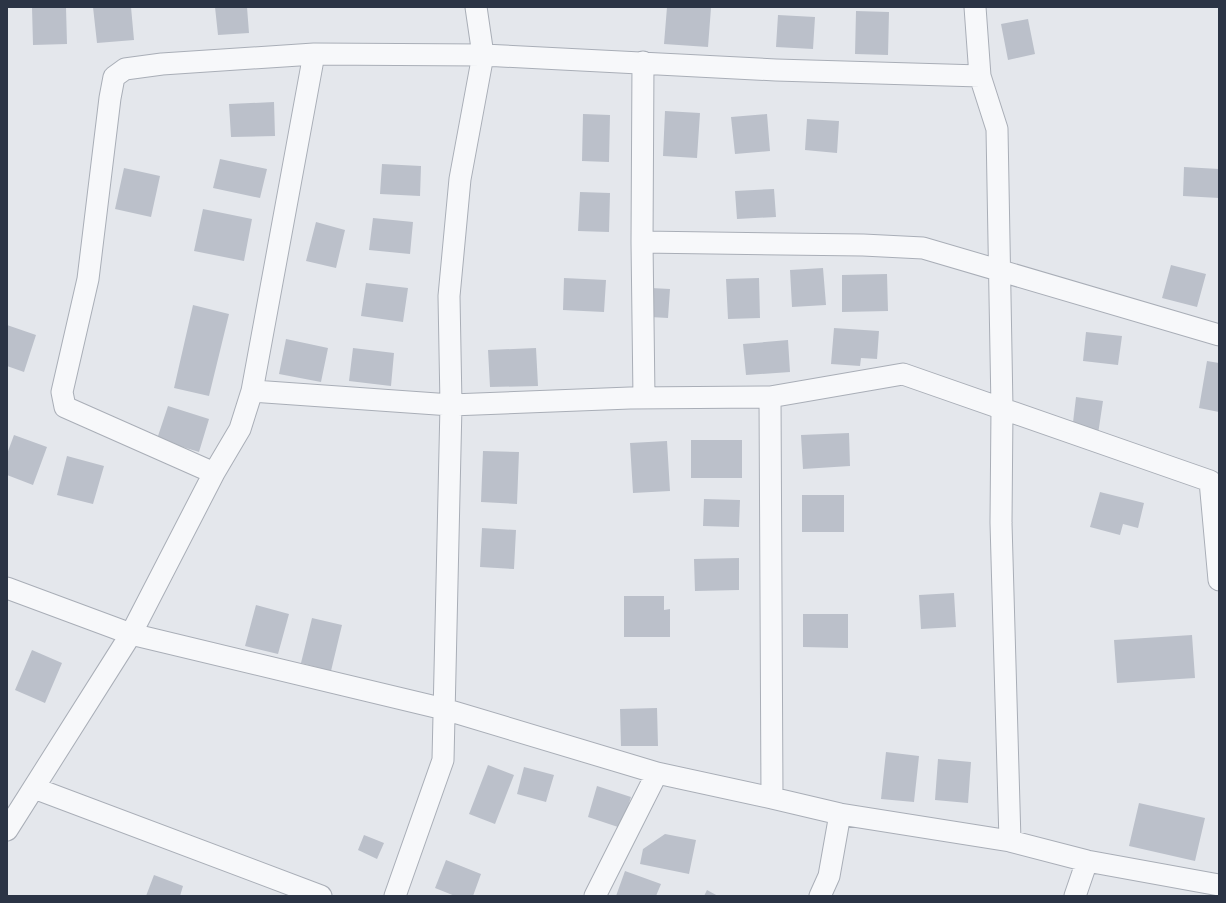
<svg xmlns="http://www.w3.org/2000/svg" width="1226" height="903" font-family="'Titillium Web',sans-serif">
	<style>
		.building { fill: #bbc0ca }
		.lines { fill: none; stroke-linecap: round; stroke-linejoin: round }
		.street-casing { stroke: #a9aeb7; stroke-width: 23 }
		.street { stroke: #f7f8fa; stroke-width: 21 }
	</style>
	<rect width="100%" height="100%" fill="#e4e7ec"/>
	<path class="building" d="M 32,7 L 66,7 L 67,44 L 33,45 Z
		M 93,7 L 131,7 L 134,40 L 97,43 Z
		M 215,7 L 247,7 L 249,33 L 218,35 Z
		M 667,7 L 711,8 L 708,47 L 664,44 Z
		M 856,11 L 889,12 L 888,55 L 855,54 Z
		M 778,15 L 815,17 L 813,49 L 776,47 Z
		M 1028,19 L 1035,54 L 1008,60 L 1001,24 Z
		M 274,102 L 275,136 L 231,137 L 229,104 Z
		M 665,111 L 700,113 L 697,158 L 663,156 Z
		M 583,114 L 610,115 L 609,162 L 582,161 Z
		M 767,114 L 770,151 L 735,154 L 731,117 Z
		M 807,119 L 839,121 L 837,153 L 805,150 Z
		M 220,159 L 267,169 L 260,198 L 213,188 Z
		M 382,164 L 421,166 L 420,196 L 380,194 Z
		M 1184,167 L 1219,169 L 1219,198 L 1183,196 Z
		M 124,168 L 160,176 L 151,217 L 115,209 Z
		M 774,189 L 776,217 L 737,219 L 735,191 Z
		M 580,192 L 610,193 L 609,232 L 578,231 Z
		M 203,209 L 252,219 L 244,261 L 194,251 Z
		M 373,218 L 413,222 L 410,254 L 369,250 Z
		M 316,222 L 345,230 L 336,268 L 306,261 Z
		M 1171,265 L 1206,274 L 1197,307 L 1162,298 Z
		M 823,268 L 826,305 L 792,307 L 790,270 Z
		M 887,274 L 888,311 L 842,312 L 842,275 Z
		M 564,278 L 606,280 L 604,312 L 563,310 Z
		M 759,278 L 760,318 L 728,319 L 726,279 Z
		M 366,283 L 408,288 L 403,322 L 361,316 Z
		M 651,288 L 670,289 L 668,318 L 650,317 Z
		M 193,305 L 229,314 L 209,396 L 174,388 Z
		M 7,325 L 36,335 L 24,372 L 7,366 Z
		M 834,328 L 879,331 L 877,359 L 861,358 L 860,366 L 831,364 Z
		M 1086,332 L 1122,336 L 1118,365 L 1083,361 Z
		M 286,339 L 328,348 L 321,382 L 279,374 Z
		M 788,340 L 790,372 L 746,375 L 743,344 Z
		M 353,348 L 394,353 L 391,386 L 349,381 Z
		M 536,348 L 538,386 L 490,387 L 488,350 Z
		M 1207,361 L 1219,363 L 1219,412 L 1199,408 Z
		M 1076,397 L 1103,401 L 1098,434 L 1072,431 Z
		M 168,406 L 209,419 L 199,452 L 157,439 Z
		M 849,433 L 850,466 L 803,469 L 801,435 Z
		M 14,435 L 47,447 L 33,485 L 7,475 L 7,454 Z
		M 691,440 L 742,440 L 742,478 L 691,478 Z
		M 667,441 L 670,491 L 633,493 L 630,443 Z
		M 483,451 L 519,452 L 517,504 L 481,502 Z
		M 67,456 L 104,466 L 93,504 L 57,495 Z
		M 1100,492 L 1144,503 L 1138,528 L 1123,524 L 1120,535 L 1090,527 Z
		M 802,495 L 844,495 L 844,532 L 802,532 Z
		M 704,499 L 740,500 L 739,527 L 703,526 Z
		M 482,528 L 516,530 L 514,569 L 480,567 Z
		M 739,558 L 739,590 L 695,591 L 694,559 Z
		M 954,593 L 956,627 L 921,629 L 919,595 Z
		M 624,596 L 664,596 L 664,610 L 670,609 L 670,637 L 624,637 Z
		M 256,605 L 289,614 L 278,654 L 245,646 Z
		M 803,614 L 848,614 L 848,648 L 803,647 Z
		M 312,618 L 342,625 L 331,671 L 301,663 Z
		M 1192,635 L 1195,678 L 1117,683 L 1114,640 Z
		M 32,650 L 62,663 L 45,703 L 15,690 Z
		M 657,708 L 658,746 L 621,746 L 620,709 Z
		M 886,752 L 919,756 L 914,802 L 881,799 Z
		M 938,759 L 971,762 L 968,803 L 935,800 Z
		M 488,765 L 514,775 L 495,824 L 469,814 Z
		M 524,767 L 554,775 L 546,802 L 517,794 Z
		M 597,786 L 631,797 L 621,828 L 588,817 Z
		M 1139,803 L 1205,818 L 1195,861 L 1129,846 Z
		M 665,834 L 696,840 L 689,874 L 640,864 L 643,849 Z
		M 364,835 L 384,843 L 377,859 L 358,850 Z
		M 446,860 L 481,874 L 473,896 L 455,896 L 435,888 Z
		M 625,871 L 661,884 L 656,896 L 616,896 Z
		M 154,875 L 183,886 L 180,896 L 146,896 Z
		M 707,890 L 718,896 L 704,896 Z"/>
	<g class="lines">
		<g class="street-casing">
			<path id="street" d="M 975,7 L 980,76 L 997,129 L 1002,408 L 1001,523 L 1010,841
				M 643,62 L 642,242 L 644,398
				M 642,242 L 863,245 L 923,248 L 1219,335
				M 252,391 L 451,405 L 630,398 L 770,397 L 903,374 L 1210,481 L 1219,580
				M 770,397 L 772,798
				M 214,473 L 65,407 L 62,392 L 88,279 L 110,98 L 114,77 L 125,69 L 162,64 L 314,54 L 483,55 L 776,70 L 980,76
				M 7,588 L 131,634 L 444,709 L 657,773 L 772,798 L 840,814 L 1010,841 L 1087,861 L 1219,885
				M 34,788 L 321,896
				M 7,830 L 131,634 L 214,473 L 240,429 L 252,391 L 314,54
				M 395,896 L 443,760 L 451,405 L 449,296 L 460,179 L 483,55 L 476,7
				M 595,896 L 657,773
				M 820,896 L 829,876 L 840,814
				M 1075,896 L 1087,861"/>
		</g>
		<use href="#street" class="street"/>
	</g>
	<rect width="1226" height="903" fill="none" stroke="#2b3445" stroke-width="16"/>
</svg>
